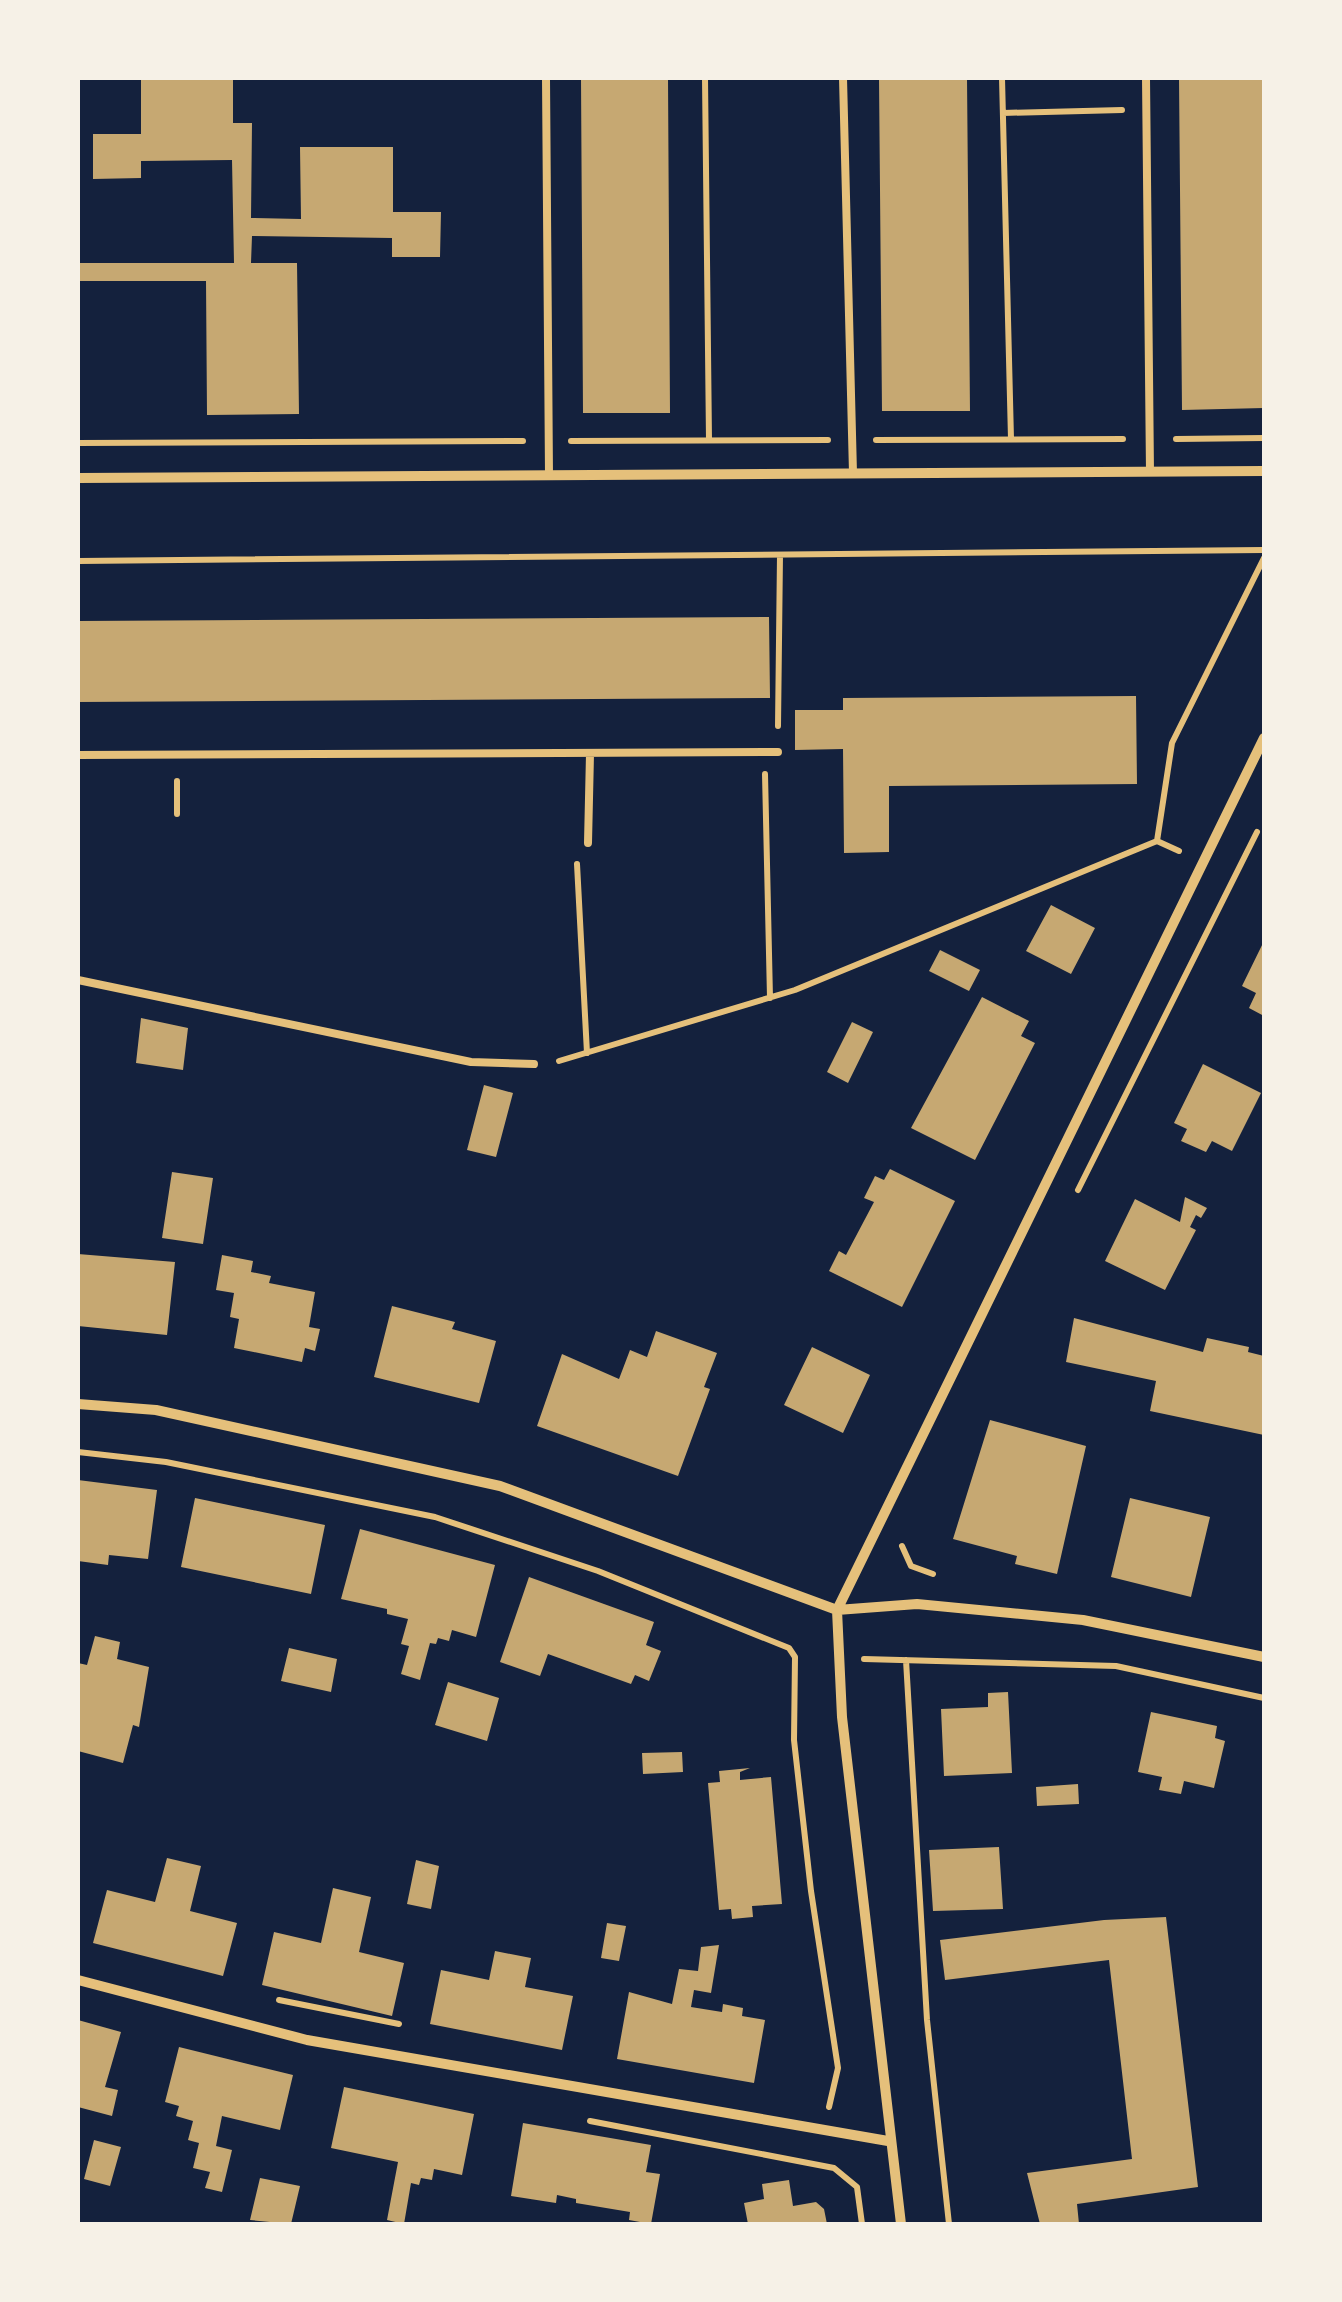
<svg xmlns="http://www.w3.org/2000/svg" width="1342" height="2302" font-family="'Source Sans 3',sans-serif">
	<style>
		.building { fill: #c6a872 }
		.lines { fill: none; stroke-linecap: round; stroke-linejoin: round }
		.path { stroke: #e5c07b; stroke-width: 6 }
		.service { stroke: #e5c07b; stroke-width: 8 }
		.minor { stroke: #e5c07b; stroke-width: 10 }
	</style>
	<rect width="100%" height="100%" fill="#14213d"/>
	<path class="building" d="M 141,78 L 233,78 L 233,123 L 252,123 L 251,218 L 301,219 L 300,147 L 393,147 L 393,212 L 441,212 L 440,257 L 392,257 L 392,238 L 252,236 L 251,263 L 297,263 L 299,414 L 207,415 L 206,281 L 78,281 L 78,263 L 234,263 L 232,160 L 141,161 L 141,178 L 93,179 L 93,134 L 141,134 Z
		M 581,78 L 668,78 L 670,413 L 583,413 Z
		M 879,78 L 967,78 L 970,411 L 882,411 Z
		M 1179,78 L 1264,78 L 1264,408 L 1182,410 Z
		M 769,617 L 770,698 L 78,702 L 78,621 Z
		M 1136,696 L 1137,784 L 889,786 L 889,852 L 844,853 L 843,749 L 795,750 L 795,710 L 843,710 L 843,698 Z
		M 1051,905 L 1095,928 L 1071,974 L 1026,951 Z
		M 1264,941 L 1264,1016 L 1249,1008 L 1256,993 L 1242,986 Z
		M 940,950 L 980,970 L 969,991 L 929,971 Z
		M 982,997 L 1029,1021 L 1021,1036 L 1035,1043 L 975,1160 L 911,1128 Z
		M 141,1018 L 188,1028 L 183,1070 L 136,1063 Z
		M 852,1022 L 873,1032 L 848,1083 L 827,1072 Z
		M 1203,1064 L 1261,1093 L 1232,1151 L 1212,1141 L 1206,1152 L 1181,1141 L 1187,1129 L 1174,1123 Z
		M 484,1085 L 513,1093 L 496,1157 L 467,1150 Z
		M 890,1169 L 955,1201 L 902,1307 L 829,1271 L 839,1251 L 846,1255 L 874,1202 L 864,1198 L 875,1176 L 884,1180 Z
		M 172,1172 L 213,1178 L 203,1244 L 162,1238 Z
		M 1185,1197 L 1207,1208 L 1201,1218 L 1196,1215 L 1190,1227 L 1196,1230 L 1165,1290 L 1105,1261 L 1135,1199 L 1180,1222 Z
		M 78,1254 L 175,1262 L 167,1335 L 78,1326 Z
		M 222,1255 L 253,1261 L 251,1272 L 271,1276 L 269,1283 L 315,1292 L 309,1327 L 320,1329 L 315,1351 L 305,1348 L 302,1362 L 234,1348 L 239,1319 L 230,1317 L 234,1293 L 216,1290 Z
		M 392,1306 L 455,1322 L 452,1329 L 496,1341 L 479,1403 L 374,1377 Z
		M 1074,1318 L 1203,1352 L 1207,1338 L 1249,1347 L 1248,1352 L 1264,1356 L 1264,1435 L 1150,1411 L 1156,1381 L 1066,1362 Z
		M 656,1331 L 717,1353 L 704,1387 L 710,1389 L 678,1476 L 537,1426 L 562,1354 L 619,1379 L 630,1350 L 647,1357 Z
		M 812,1347 L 870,1375 L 843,1433 L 784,1405 Z
		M 990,1420 L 1086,1446 L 1057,1574 L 1015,1564 L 1017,1556 L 953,1539 Z
		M 78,1480 L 157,1490 L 148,1559 L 109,1555 L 108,1565 L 78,1561 Z
		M 195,1498 L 325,1525 L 311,1594 L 181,1567 Z
		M 1130,1498 L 1210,1517 L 1191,1597 L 1111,1577 Z
		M 360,1529 L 495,1565 L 476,1637 L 452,1630 L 449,1641 L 438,1638 L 436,1644 L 430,1643 L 420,1680 L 401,1674 L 409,1646 L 401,1644 L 408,1619 L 387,1614 L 387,1609 L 341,1599 Z
		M 529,1577 L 654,1622 L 646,1645 L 661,1651 L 649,1681 L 635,1675 L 631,1684 L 548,1654 L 540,1676 L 500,1662 Z
		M 95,1636 L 120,1642 L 117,1659 L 149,1667 L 139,1727 L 133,1725 L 123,1763 L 78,1751 L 78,1663 L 87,1665 Z
		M 289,1648 L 337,1659 L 331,1692 L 281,1681 Z
		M 448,1682 L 499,1698 L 487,1741 L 435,1725 Z
		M 1008,1692 L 1012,1773 L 944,1776 L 941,1709 L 988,1707 L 988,1693 Z
		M 1151,1712 L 1217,1726 L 1215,1738 L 1225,1741 L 1214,1788 L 1184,1781 L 1181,1794 L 1159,1790 L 1162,1777 L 1138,1772 Z
		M 682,1752 L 683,1772 L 643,1774 L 642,1753 Z
		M 750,1768 L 740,1772 L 740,1780 L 771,1777 L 782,1904 L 752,1906 L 753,1917 L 732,1919 L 731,1909 L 719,1910 L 708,1783 L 720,1782 L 719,1771 Z
		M 1078,1784 L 1079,1804 L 1037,1806 L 1036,1787 Z
		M 999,1847 L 1003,1909 L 933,1911 L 929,1850 Z
		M 167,1858 L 201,1866 L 190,1911 L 237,1923 L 223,1976 L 93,1943 L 107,1890 L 155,1902 Z
		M 416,1860 L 439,1866 L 431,1909 L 407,1904 Z
		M 333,1888 L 371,1897 L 359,1952 L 404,1963 L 392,2016 L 262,1985 L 274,1932 L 321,1943 Z
		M 1166,1917 L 1198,2187 L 1077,2204 L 1079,2224 L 1040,2224 L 1027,2173 L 1132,2159 L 1109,1960 L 945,1980 L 940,1940 L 1104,1920 Z
		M 607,1923 L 626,1926 L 619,1961 L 601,1958 Z
		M 719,1945 L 711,1993 L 694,1990 L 691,2007 L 722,2012 L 723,2004 L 743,2008 L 742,2016 L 765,2020 L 754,2083 L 617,2059 L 629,1992 L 672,2004 L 679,1969 L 698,1971 L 701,1947 Z
		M 495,1951 L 531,1958 L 525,1987 L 573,1996 L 562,2050 L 430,2024 L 441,1970 L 489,1980 Z
		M 78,2020 L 121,2032 L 105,2087 L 118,2090 L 112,2116 L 78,2107 Z
		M 179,2047 L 293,2075 L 280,2130 L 222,2116 L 216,2146 L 232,2150 L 222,2192 L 205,2188 L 210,2172 L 193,2168 L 199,2143 L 188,2140 L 193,2121 L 176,2116 L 179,2106 L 165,2102 Z
		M 344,2087 L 474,2114 L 462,2175 L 434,2169 L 432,2180 L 421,2178 L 419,2185 L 411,2183 L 404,2224 L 387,2220 L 398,2162 L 331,2148 Z
		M 523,2123 L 651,2145 L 646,2172 L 660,2174 L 651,2224 L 629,2220 L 630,2212 L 576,2203 L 576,2199 L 557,2195 L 556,2203 L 511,2196 Z
		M 94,2140 L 121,2147 L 110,2186 L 84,2179 Z
		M 260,2178 L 300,2186 L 291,2224 L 250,2220 Z
		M 789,2180 L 793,2206 L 816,2202 L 824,2209 L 827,2224 L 748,2224 L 744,2203 L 764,2199 L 762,2184 Z"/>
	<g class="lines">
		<path class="path" d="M 705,78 L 709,440
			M 1002,78 L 1011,439
			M 1003,113 L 1122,110
			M 1176,439 L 1264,438
			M 876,440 L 1123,439
			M 571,441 L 828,440
			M 78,443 L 523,441
			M 78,561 L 1264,550
			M 778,726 L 780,555
			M 765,774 L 770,998
			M 177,781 L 177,814
			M 1157,841 L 1172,743 L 1264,558
			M 577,864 L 587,1053
			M 559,1061 L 795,990 L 1157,841 L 1179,851
			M 1078,1190 L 1257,832
			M 78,1452 L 166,1462 L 435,1517 L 598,1571 L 789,1648 L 795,1657 L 794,1740 L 811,1891 L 838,2068 L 829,2107
			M 902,1546 L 911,1566 L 933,1574
			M 864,1659 L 1116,1666 L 1264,1698
			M 906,1660 L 927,2020 L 949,2224
			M 279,2000 L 399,2024
			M 590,2121 L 834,2168 L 857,2187 L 862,2224"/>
		<path class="service" d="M 546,78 L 549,475
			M 843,78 L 853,473
			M 1146,78 L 1150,472
			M 78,755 L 778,752
			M 588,843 L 590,754
			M 78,980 L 471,1062 L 534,1064"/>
		<path class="minor" d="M 78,478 L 1264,471
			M 78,1404 L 156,1410 L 500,1486 L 837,1610 L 917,1604 L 1083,1620 L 1264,1657
			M 78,1980 L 307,2040 L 888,2141
			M 901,2224 L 842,1717 L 837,1610 L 1264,738"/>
	</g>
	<rect width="1342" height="2302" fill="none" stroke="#f6f1e7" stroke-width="160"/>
</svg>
